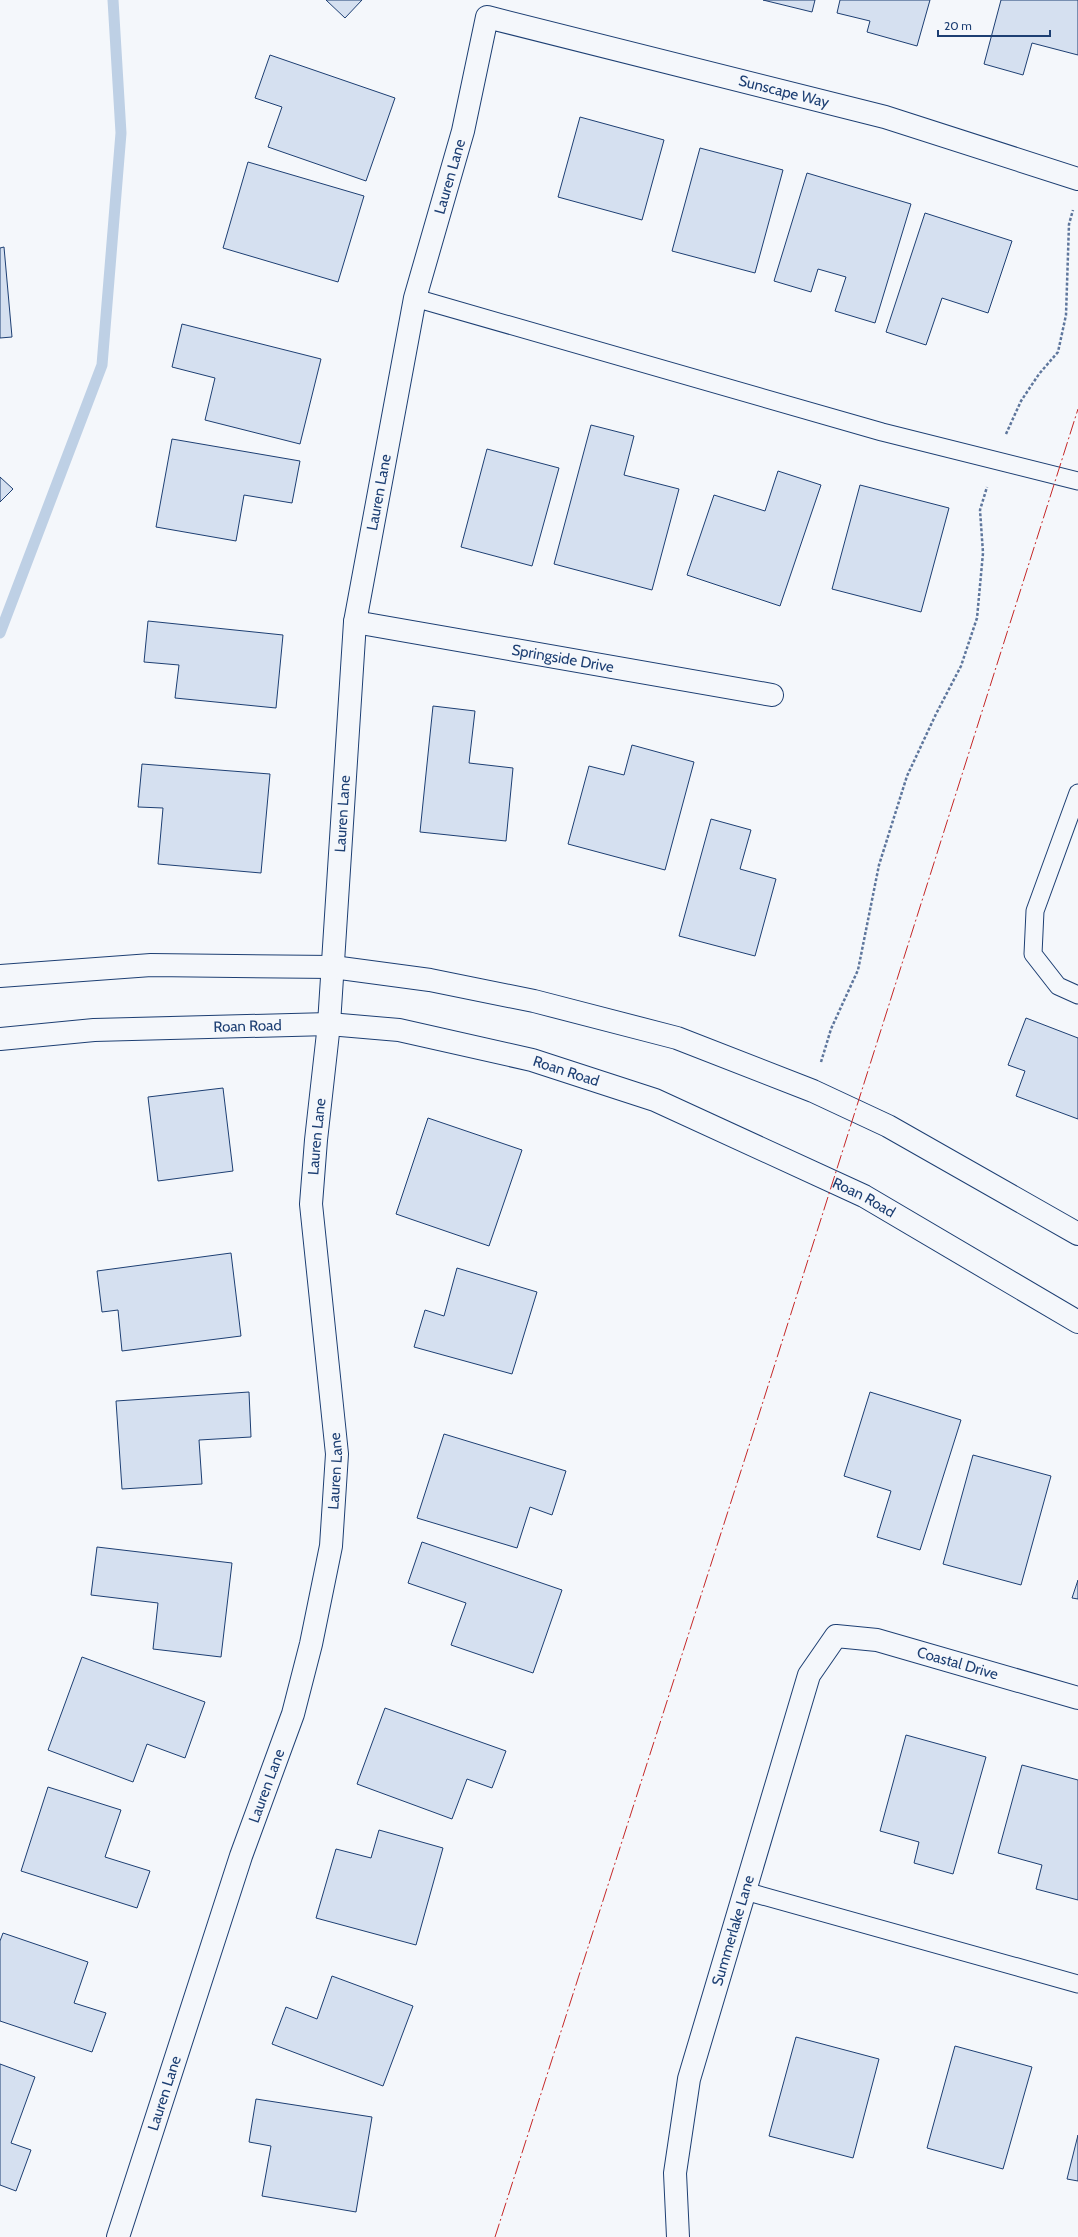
<svg xmlns="http://www.w3.org/2000/svg" width="1078" height="2237" font-family="Cabin,sans-serif">
	<style>
		.lines { fill: none; stroke-linecap: round; stroke-linejoin: round }
		.stream { stroke: #bed0e5; stroke-width: 11 }
		.building { fill: #d5e0f0; stroke: #1d3f73 }
		.lane-casing { stroke: #1d3f73; stroke-width: 19 }
		.street-casing { stroke: #1d3f73; stroke-width: 24 }
		.secondary-casing { stroke: #1d3f73; stroke-width: 24 }
		.path { stroke: #5e769c; stroke-width: 2.5; stroke-dasharray: 3 2; stroke-linecap: butt }
		.lane { stroke: #f4f7fb; stroke-width: 17 }
		.street { stroke: #f4f7fb; stroke-width: 22 }
		.secondary { stroke: #f4f7fb; stroke-width: 22 }
		.power { stroke: #c62828; stroke-width: 1; stroke-dasharray: 14 3 2 3; stroke-linecap: butt }
		.labels { text-anchor: middle; dominant-baseline: central; stroke-width: 3; stroke-linejoin: round; paint-order: stroke }
		.street-label { font-size: 15px; fill: #1d3f73; stroke: #f4f7fb }
	</style>
	<rect width="100%" height="100%" fill="#f4f7fb"/>
	<g class="lines">
		<path class="stream" d="M 0,633 L 102,365 L 121,133 L 113,0"/>
	</g>
	<path class="building" d="M 326,0 L 362,0 L 345,18 Z
		M 763,0 L 815,0 L 812,12 Z
		M 840,0 L 930,0 L 917,46 L 867,32 L 870,21 L 837,13 Z
		M 1001,0 L 1078,0 L 1078,55 L 1032,43 L 1023,75 L 984,64 Z
		M 270,55 L 395,98 L 366,181 L 268,147 L 282,107 L 255,98 Z
		M 580,117 L 664,140 L 642,220 L 558,197 Z
		M 700,148 L 783,170 L 755,273 L 672,251 Z
		M 248,162 L 364,196 L 338,282 L 223,248 Z
		M 807,173 L 911,204 L 875,323 L 835,311 L 846,277 L 818,269 L 811,292 L 774,281 Z
		M 925,213 L 1012,241 L 988,313 L 942,298 L 926,345 L 886,332 Z
		M 4,247 L 12,337 L 0,338 L 0,248 Z
		M 182,324 L 321,359 L 300,444 L 205,420 L 215,378 L 172,367 Z
		M 591,425 L 634,436 L 624,475 L 679,489 L 652,590 L 554,564 Z
		M 172,439 L 300,461 L 292,503 L 244,495 L 236,541 L 156,527 Z
		M 487,449 L 559,468 L 532,566 L 461,547 Z
		M 778,471 L 821,485 L 780,606 L 687,575 L 714,495 L 765,511 Z
		M 0,477 L 13,489 L 0,502 Z
		M 860,485 L 949,508 L 921,612 L 832,589 Z
		M 148,621 L 283,635 L 276,708 L 175,698 L 179,665 L 144,662 Z
		M 433,706 L 475,711 L 469,763 L 513,768 L 506,841 L 420,832 Z
		M 632,745 L 694,762 L 665,870 L 568,844 L 589,766 L 624,775 Z
		M 142,764 L 270,774 L 261,873 L 158,864 L 163,808 L 138,807 Z
		M 711,819 L 751,830 L 740,869 L 776,879 L 755,956 L 679,936 Z
		M 1026,1018 L 1078,1038 L 1078,1119 L 1016,1096 L 1025,1071 L 1008,1065 Z
		M 223,1088 L 233,1171 L 158,1181 L 148,1097 Z
		M 428,1118 L 522,1150 L 489,1246 L 396,1214 Z
		M 231,1253 L 241,1336 L 122,1351 L 118,1310 L 102,1312 L 97,1271 Z
		M 457,1268 L 537,1292 L 512,1374 L 414,1347 L 425,1310 L 444,1316 Z
		M 249,1392 L 251,1437 L 199,1440 L 202,1484 L 122,1489 L 116,1401 Z
		M 870,1392 L 961,1420 L 920,1550 L 877,1537 L 891,1491 L 844,1476 Z
		M 444,1434 L 566,1471 L 552,1515 L 530,1507 L 517,1548 L 417,1518 Z
		M 973,1455 L 1051,1476 L 1021,1585 L 943,1564 Z
		M 422,1542 L 562,1590 L 533,1673 L 451,1645 L 466,1603 L 408,1583 Z
		M 97,1547 L 232,1563 L 221,1657 L 153,1649 L 158,1603 L 91,1595 Z
		M 1078,1580 L 1078,1599 L 1072,1598 Z
		M 82,1657 L 205,1702 L 185,1758 L 147,1744 L 133,1782 L 48,1750 Z
		M 385,1708 L 506,1751 L 492,1788 L 467,1779 L 452,1819 L 357,1784 Z
		M 906,1735 L 986,1757 L 953,1874 L 914,1863 L 919,1842 L 880,1831 Z
		M 1022,1765 L 1078,1780 L 1078,1900 L 1036,1889 L 1042,1865 L 998,1853 Z
		M 48,1787 L 121,1810 L 105,1857 L 150,1871 L 137,1908 L 21,1871 Z
		M 379,1830 L 443,1848 L 416,1945 L 316,1918 L 336,1849 L 371,1858 Z
		M 3,1933 L 88,1962 L 74,2003 L 106,2013 L 92,2052 L 0,2021 L 0,1941 Z
		M 332,1976 L 413,2006 L 383,2086 L 272,2044 L 286,2007 L 317,2019 Z
		M 796,2037 L 879,2059 L 853,2158 L 769,2136 Z
		M 955,2046 L 1032,2067 L 1003,2169 L 927,2148 Z
		M 0,2064 L 35,2077 L 11,2143 L 31,2150 L 16,2191 L 0,2185 Z
		M 256,2099 L 372,2117 L 356,2212 L 262,2196 L 271,2146 L 249,2142 Z
		M 1078,2135 L 1078,2181 L 1067,2179 Z"/>
	<g class="lines">
		<g class="lane-casing">
			<path id="lane" d="M 415,298 L 882,432 L 1078,481
				M 1078,793 L 1035,911 L 1033,954 L 1058,986 L 1078,995
				M 745,1891 L 1078,1984"/>
		</g>
		<g class="street-casing">
			<g id="street">
				<path id="s1" d="M 355,622 L 772,695"/>
				<path id="s2" d="M 118,2237 L 241,1856 L 293,1714 L 311,1644 L 331,1546 L 337,1454 L 311,1204 L 316,1140 L 329,1024 L 355,622 L 415,298 L 463,131 L 487,17 L 885,117 L 1078,179"/>
				<path id="s3" d="M 678,2237 L 675,2173 L 689,2079 L 809,1675 L 836,1636 L 877,1640 L 1078,1698"/>
			</g>
		</g>
		<g class="secondary-casing">
			<g id="secondary">
				<path d="M 0,976 L 151,965 L 333,967 L 430,980 L 534,1001 L 677,1038 L 813,1091 L 888,1126 L 1078,1234"/>
				<path id="s4" d="M 0,1039 L 94,1030 L 329,1024 L 399,1030 L 532,1060 L 655,1100 L 864,1196 L 1078,1322"/>
			</g>
		</g>
		<path class="path" d="M 1006,434 L 1021,401 L 1039,374 L 1058,352 L 1066,315 L 1069,224 L 1073,210
			M 821,1062 L 831,1029 L 858,970 L 879,865 L 907,776 L 936,714 L 961,666 L 977,618 L 983,553 L 980,510 L 987,487"/>
		<use href="#lane" class="lane"/>
		<use href="#street" class="street"/>
		<use href="#secondary" class="secondary"/>
		<path class="power" d="M 495,2237 L 748,1449 L 1078,409"/>
	</g>
	<g class="labels">
		<g class="street-label">
			<text stroke="none"><textPath href="#s2" startOffset="2577">Sunscape Way</textPath></text>
			<text stroke="none"><textPath href="#s2" startOffset="2107">Lauren Lane</textPath></text>
			<text stroke="none"><textPath href="#s2" startOffset="1783">Lauren Lane</textPath></text>
			<text stroke="none"><textPath href="#s1" startOffset="211">Springside Drive</textPath></text>
			<text stroke="none"><textPath href="#s2" startOffset="1459">Lauren Lane</textPath></text>
			<text stroke="none"><textPath href="#s4" startOffset="248">Roan Road</textPath></text>
			<text stroke="none"><textPath href="#s4" startOffset="572">Roan Road</textPath></text>
			<text stroke="none"><textPath href="#s2" startOffset="1135">Lauren Lane</textPath></text>
			<text stroke="none"><textPath href="#s4" startOffset="896">Roan Road</textPath></text>
			<text stroke="none"><textPath href="#s2" startOffset="799">Lauren Lane</textPath></text>
			<text stroke="none"><textPath href="#s3" startOffset="753">Coastal Drive</textPath></text>
			<text stroke="none"><textPath href="#s2" startOffset="475">Lauren Lane</textPath></text>
			<text stroke="none"><textPath href="#s3" startOffset="314">Summerlake Lane</textPath></text>
			<text stroke="none"><textPath href="#s2" startOffset="151">Lauren Lane</textPath></text>
		</g>
	</g>
	<path d="M938 30v6h112v-6" fill="none" stroke="#1d3f73" stroke-width="2"/>
	<text x="944" y="30" font-size="12" fill="#1d3f73" stroke="#f4f7fb" stroke-width="3" paint-order="stroke">20 m</text>
</svg>
